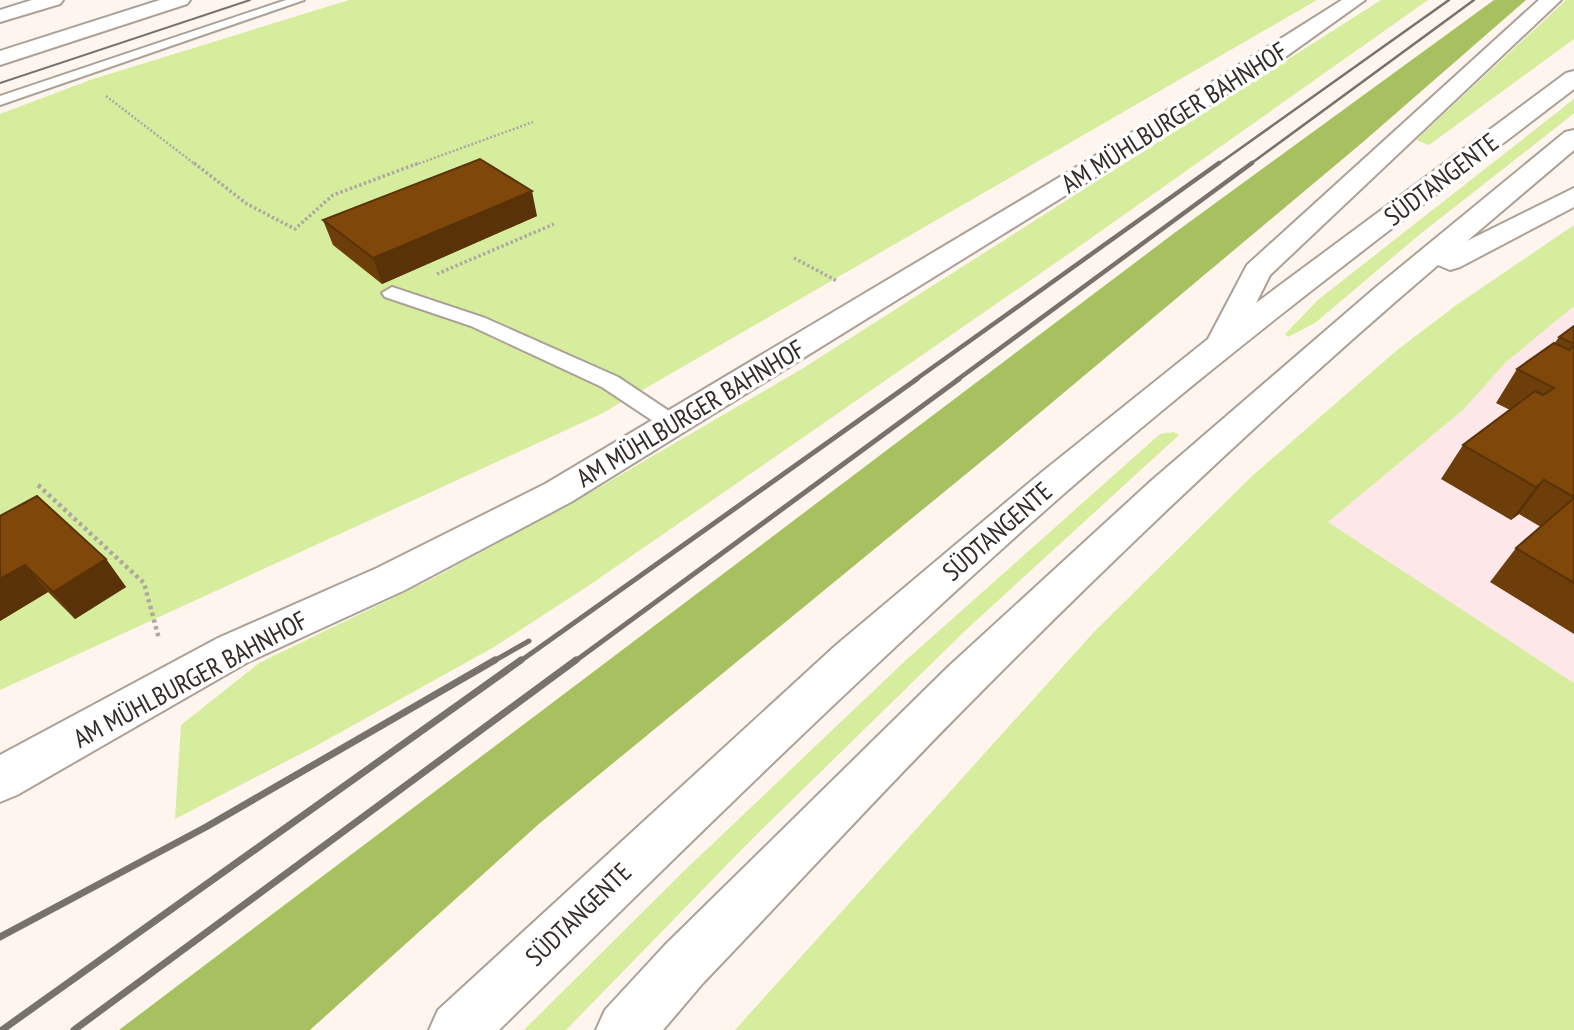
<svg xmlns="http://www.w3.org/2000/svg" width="1574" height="1030" font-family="'PT Sans Narrow',sans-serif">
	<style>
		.industrial { fill: #fde7e8 }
		.green { fill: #d6ed9d }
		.forest { fill: #a7c161 }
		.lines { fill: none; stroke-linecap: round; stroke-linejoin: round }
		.service-casing { stroke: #ada197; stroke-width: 4 }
		.minor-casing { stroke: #ada197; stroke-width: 4 }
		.secondary-casing { stroke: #ada197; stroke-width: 4 }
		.trunk-casing { stroke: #ada197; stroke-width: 4 }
		.path-far2 { stroke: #afa8a2; stroke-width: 2.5; stroke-dasharray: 2 2; stroke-linecap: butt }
		.path-far1 { stroke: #afa8a2; stroke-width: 3.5; stroke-dasharray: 2.5 2.5; stroke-linecap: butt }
		.path { stroke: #afa8a2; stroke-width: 4.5; stroke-dasharray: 3.5 3.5; stroke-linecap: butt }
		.service { fill: #fff; fill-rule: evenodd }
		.minor { fill: #fff; fill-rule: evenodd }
		.secondary { fill: #fff; fill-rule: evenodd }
		.trunk { fill: #fff; fill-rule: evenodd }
		.tram { stroke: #78726d; stroke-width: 2 }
		.rail-far3 { stroke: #78726d; stroke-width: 2.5 }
		.rail-far2 { stroke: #78726d; stroke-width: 4.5 }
		.rail-far1 { stroke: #78726d; stroke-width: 5 }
		.rail { stroke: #78726d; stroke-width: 7 }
		.wall { fill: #6d3e09 }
		.shaded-wall { fill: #593207 }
		.building { fill: #7f480a; stroke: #593207; stroke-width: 2 }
		.labels { text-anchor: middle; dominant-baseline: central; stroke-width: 7; stroke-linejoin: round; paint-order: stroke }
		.street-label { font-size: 26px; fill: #322d29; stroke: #fff }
	</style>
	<rect width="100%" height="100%" fill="#fdf5ee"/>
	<path class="industrial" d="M 1574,306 L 1574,683 L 1328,522 L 1463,410 L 1505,363 Z"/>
	<path class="green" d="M 349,0 L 1317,0 L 601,414 L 0,690 L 0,114 L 90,80 Z
		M 1381,0 L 1428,0 L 1067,255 L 591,584 L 494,647 L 314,747 L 175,819 L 181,725 L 259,663 L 430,580 L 598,488 L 805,367 Z
		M 1566,0 L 1574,0 L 1574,39 L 1429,145 L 1416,140 Z
		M 1574,99 L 1574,113 L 1558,126 L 1419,235 L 1315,323 L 1288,337 L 1285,334 L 1319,299 Z
		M 1574,225 L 1574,306 L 1505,363 L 1463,410 L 1328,522 L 1574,683 L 1574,1030 L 735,1030 L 1094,632 L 1251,477 L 1396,351 L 1455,306 Z
		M 1174,432 L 1179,435 L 968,628 L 751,840 L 566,1030 L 524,1030 L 684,871 L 905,661 L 1160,434 Z"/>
	<path class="forest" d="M 1494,0 L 1526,0 L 1363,142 L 999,447 L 540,823 L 310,1030 L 119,1030 L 1173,234 Z"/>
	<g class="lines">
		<g class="service-casing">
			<path id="service" d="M 286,0 L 304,0 L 0,105 L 0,96 Z
				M 392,287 L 485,318 L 618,377 L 681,419 L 684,424 L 681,429 L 673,431 L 665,429 L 602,387 L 471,326 L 385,297 L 382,293 Z"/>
		</g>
		<g class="minor-casing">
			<path id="minor" d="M 32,0 L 63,0 L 60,4 L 0,22 L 0,10 Z
				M 1342,0 L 1365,0 L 1281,60 L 1108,169 L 571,502 L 405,590 L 248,662 L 17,795 L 0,802 L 0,755 L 218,638 L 377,568 L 545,484 L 1090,159 Z"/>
		</g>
		<g class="secondary-casing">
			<path id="secondary" d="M 160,0 L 190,0 L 187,4 L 0,65 L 0,51 Z"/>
		</g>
		<g class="trunk-casing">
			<path id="trunk" d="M 1539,0 L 1561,0 L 1270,275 L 1256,303 L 1566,73 L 1574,71 L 1574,89 C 1403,220 1230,349 1067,491 C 871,663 686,847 499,1030 L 429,1030 L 438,1010 L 835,646 L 1042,472 L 1208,339 L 1247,265 Z
				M 1574,130 L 1574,150 L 1467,241 L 1574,188 L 1574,207 L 1460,267 L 1450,270 L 1438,265 C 1280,400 1128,544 981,692 C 886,787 796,886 703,983 L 663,1030 L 596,1030 L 605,1010 L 665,945 L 948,667 L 1151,481 L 1375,288 L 1565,132 Z"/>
		</g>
		<path class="path-far2" d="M 106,96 L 196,165
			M 415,165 L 533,122"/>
		<path class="path-far1" d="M 194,163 L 247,204 L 295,229 L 333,195 L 419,163
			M 794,258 L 837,281
			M 437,274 L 554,224"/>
		<path class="path" d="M 38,485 L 144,583 L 159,639"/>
		<use href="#service" class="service"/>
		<use href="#minor" class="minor"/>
		<use href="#secondary" class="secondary"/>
		<use href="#trunk" class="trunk"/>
		<path class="tram" d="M 0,83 L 250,0"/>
		<path class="rail-far3" d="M 1217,165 L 1449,0
			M 1249,165 L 1474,0"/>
		<path class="rail-far2" d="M 915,380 L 1219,163
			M 957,380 L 1252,163"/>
		<path class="rail-far1" d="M 492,662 L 529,641
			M 519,662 L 917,379
			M 574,662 L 959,379"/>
		<path class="rail" d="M 0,937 L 206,827 L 495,660
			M 2,1030 L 521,660
			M 74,1030 L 576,660"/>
	</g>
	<path class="wall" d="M 537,216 L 382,284 L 333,245 L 323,220 Z
		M 1574,326 L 1574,634 L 1490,582 L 1516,548 L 1541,527 L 1519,514 L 1511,520 L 1441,479 L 1463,445 L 1510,410 L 1496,403 L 1517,369 L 1554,344 L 1559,337 Z
		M 0,516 L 106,559 L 126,587 L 75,619 L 48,592 L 0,621 Z"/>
	<path class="shaded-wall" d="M 532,191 L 537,216 L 382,284 L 373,258 Z
		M 1544,480 L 1519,514 L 1511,520 L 1536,487 Z
		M 106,559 L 126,587 L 75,619 L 53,592 Z
		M 25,565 L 48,592 L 0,621 L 0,579 Z"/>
	<path class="building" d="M 480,159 L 532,191 L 373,258 L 323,220 Z
		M 1574,326 L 1574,344 L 1559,337 Z
		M 1554,343 L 1569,350 L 1574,346 L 1574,497 L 1544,480 L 1536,487 L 1463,445 L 1535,391 L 1543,395 L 1554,388 L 1517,369 Z
		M 37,496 L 106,559 L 53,592 L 25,565 L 0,579 L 0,516 Z
		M 1574,498 L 1574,583 L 1516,548 Z"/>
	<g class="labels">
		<g class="street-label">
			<text transform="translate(1174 117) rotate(-32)">AM MÜHLBURGER BAHNHOF</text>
			<text transform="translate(1441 179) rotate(-37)">SÜDTANGENTE</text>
			<text transform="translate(690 413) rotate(-31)">AM MÜHLBURGER BAHNHOF</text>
			<text transform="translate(997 531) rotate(-41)">SÜDTANGENTE</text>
			<text transform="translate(190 679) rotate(-28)">AM MÜHLBURGER BAHNHOF</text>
			<text transform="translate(578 914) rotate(-44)">SÜDTANGENTE</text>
		</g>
	</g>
</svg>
